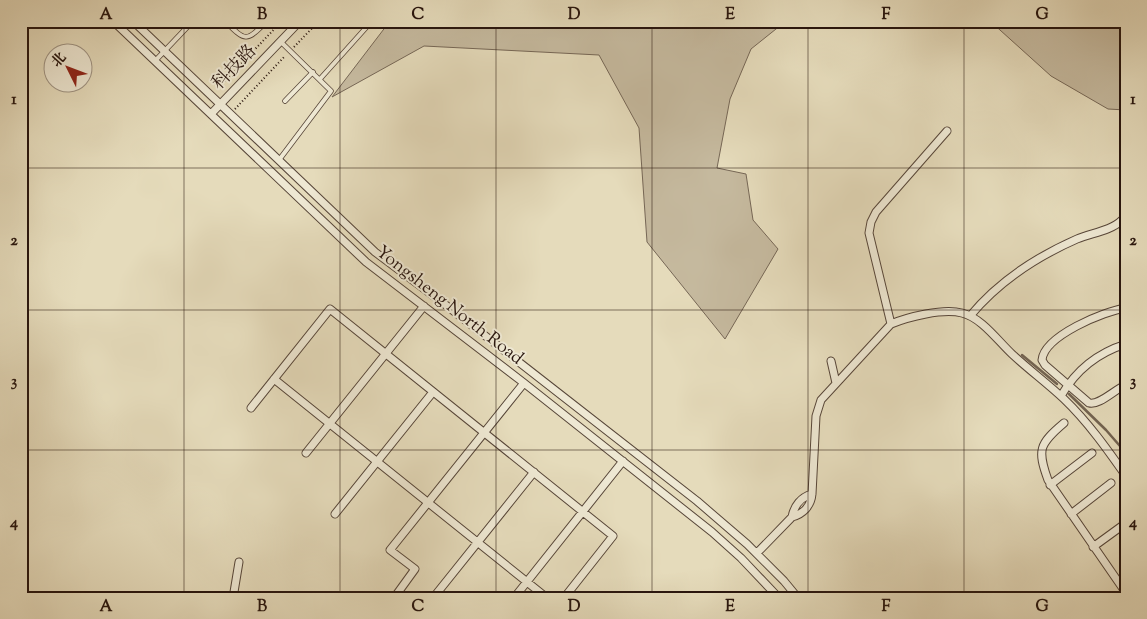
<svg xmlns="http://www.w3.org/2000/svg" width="1147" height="619" font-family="'Sorts Mill Goudy','Noto Serif SC',serif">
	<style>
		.green { fill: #c5b99e; stroke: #766756 }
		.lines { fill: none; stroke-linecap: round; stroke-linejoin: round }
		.stream { stroke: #736452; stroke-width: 2.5 }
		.service-casing { stroke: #574639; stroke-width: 5.5 }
		.minor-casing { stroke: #574639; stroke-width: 9 }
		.path { stroke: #28150e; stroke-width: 2; stroke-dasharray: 1 2.5; stroke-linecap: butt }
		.service { stroke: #eee8d3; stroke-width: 4 }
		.minor { stroke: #eee8d3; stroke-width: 7 }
		.grid { fill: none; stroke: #28150e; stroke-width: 1; stroke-opacity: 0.55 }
		.labels { text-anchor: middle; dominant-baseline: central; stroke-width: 4; stroke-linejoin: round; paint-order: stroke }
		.street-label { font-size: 18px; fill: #28150e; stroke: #eee8d3 }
		.neatline { fill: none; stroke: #28150e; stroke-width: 2 }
		.grid-label { font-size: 16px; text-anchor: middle; font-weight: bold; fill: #28150e }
	</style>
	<rect width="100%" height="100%" fill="#e5dbbb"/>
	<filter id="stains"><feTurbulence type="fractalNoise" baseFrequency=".004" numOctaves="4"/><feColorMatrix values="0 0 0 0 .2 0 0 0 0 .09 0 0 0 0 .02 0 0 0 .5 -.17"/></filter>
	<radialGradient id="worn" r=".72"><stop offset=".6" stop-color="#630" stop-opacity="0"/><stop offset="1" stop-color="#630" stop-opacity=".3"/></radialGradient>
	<path class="green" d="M 390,21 L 786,21 L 751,49 L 730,99 L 717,168 L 746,174 L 753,220 L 778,249 L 725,339 L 647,242 L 639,128 L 599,55 L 424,46 L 332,97 Z
		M 990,21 L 1126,21 L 1126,110 L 1108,109 L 1051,76 Z"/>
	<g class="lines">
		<path class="stream" d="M 1022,355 L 1057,384
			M 1069,394 L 1106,430 L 1126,453"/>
		<g class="service-casing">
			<path id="service" d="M 225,21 C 246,42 246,42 267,21
				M 155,61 L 193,21
				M 320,79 L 372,21
				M 285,101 L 313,72
				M 279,160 L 331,91 L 281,42"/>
		</g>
		<g class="minor-casing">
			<path id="minor" d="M 113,21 L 366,262 L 524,383 L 712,532 L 741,558 L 779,598
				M 133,21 L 375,252 L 447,306 L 697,501 L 747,544 L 784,581 L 798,598
				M 211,114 L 300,21
				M 1126,308 C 1104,311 1044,336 1042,360 L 1045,365 L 1089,403 C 1099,406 1115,389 1126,385
				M 970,316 C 999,281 1036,257 1077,239 C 1091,233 1111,231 1122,220
				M 891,324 L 869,233 L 871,222 L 876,212 L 947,131
				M 831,361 L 836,383
				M 274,379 L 547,598
				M 1061,396 C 1076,370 1097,353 1126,344
				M 251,408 L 330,309 L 613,536 L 564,598
				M 1064,423 C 1039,444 1037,450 1048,480 L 1126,593
				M 306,453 L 424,306
				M 1050,485 L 1092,453
				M 812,494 C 801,497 794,506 792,517 C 803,514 811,506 812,494 L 816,416 L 821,400 L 891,324 C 908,317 943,308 962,313 C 982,318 997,340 1012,354 C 1028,369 1047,383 1064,399 C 1088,422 1107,449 1126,476
				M 335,514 L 433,392
				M 1071,514 L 1111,483
				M 1093,547 L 1126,523
				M 757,553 L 792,517
				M 233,598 L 239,562
				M 394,598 L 415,569 L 390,550 L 524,383
				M 433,598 L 534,472
				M 514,598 L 623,461"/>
		</g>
		<path class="path" d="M 294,47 L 319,21
			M 217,89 L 282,21
			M 235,109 L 285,56"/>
		<use href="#service" class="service"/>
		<use href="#minor" class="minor"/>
	</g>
	<path class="grid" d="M 184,21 L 184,598M 340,21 L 340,598M 496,21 L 496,598M 652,21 L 652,598M 808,21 L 808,598M 964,21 L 964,598M 21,168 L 1126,168M 21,310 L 1126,310M 21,450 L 1126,450"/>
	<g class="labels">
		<g class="street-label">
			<text transform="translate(235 68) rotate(-46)">科技路</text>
			<text transform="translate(449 306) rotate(38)">Yongsheng North Road</text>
		</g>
	</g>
	<rect width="1147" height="619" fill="none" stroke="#e5dbbb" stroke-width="55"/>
	<g transform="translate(68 68) rotate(312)"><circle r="24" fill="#eee8d3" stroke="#9f9484"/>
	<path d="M0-4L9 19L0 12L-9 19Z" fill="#8f2418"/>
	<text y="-8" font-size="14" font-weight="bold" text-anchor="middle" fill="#28150e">北</text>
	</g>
	<rect x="28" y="28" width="1092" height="564" class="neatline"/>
	<g class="grid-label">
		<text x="106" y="19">A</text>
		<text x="262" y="19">B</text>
		<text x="418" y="19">C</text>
		<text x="574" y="19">D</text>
		<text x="730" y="19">E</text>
		<text x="886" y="19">F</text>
		<text x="1042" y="19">G</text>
		<text x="14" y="104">1</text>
		<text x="1133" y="104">1</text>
		<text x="14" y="245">2</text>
		<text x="1133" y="245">2</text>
		<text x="14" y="386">3</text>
		<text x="1133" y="386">3</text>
		<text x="14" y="527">4</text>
		<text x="1133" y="527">4</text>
		<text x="106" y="611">A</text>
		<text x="262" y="611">B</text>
		<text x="418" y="611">C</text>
		<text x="574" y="611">D</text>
		<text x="730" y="611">E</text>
		<text x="886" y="611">F</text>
		<text x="1042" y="611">G</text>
	</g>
	<rect width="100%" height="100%" filter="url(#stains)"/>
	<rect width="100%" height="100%" fill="url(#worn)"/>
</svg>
